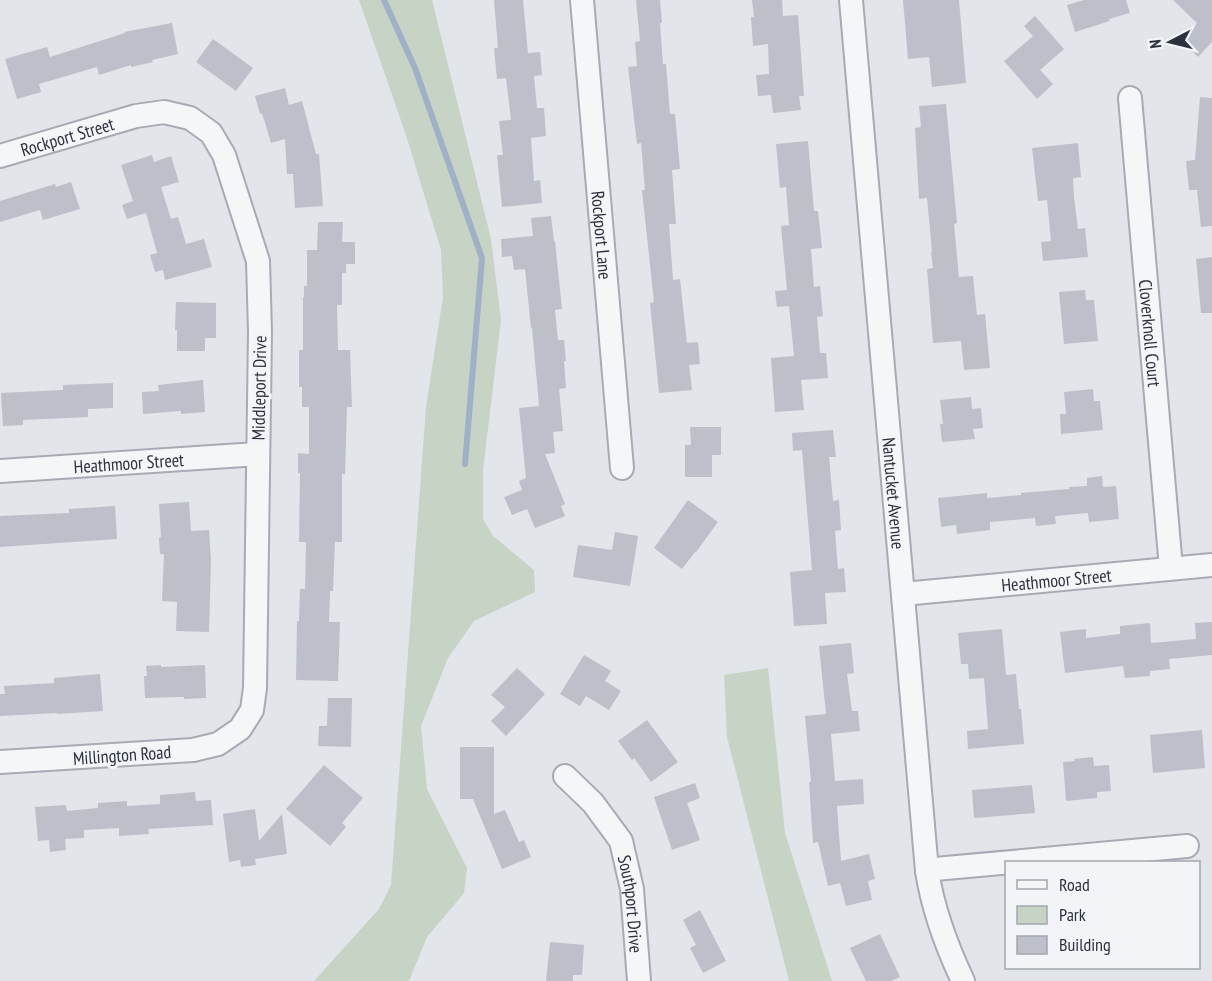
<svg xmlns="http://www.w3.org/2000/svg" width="1212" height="981" font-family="'PT Sans Narrow',sans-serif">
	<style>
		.green { fill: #c7d3c4 }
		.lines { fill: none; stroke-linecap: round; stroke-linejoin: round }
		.stream { stroke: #a0b0c7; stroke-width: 6 }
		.building { fill: #bdc0c9 }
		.minor-casing { stroke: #a8abb4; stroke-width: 26 }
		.minor { stroke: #f5f6f8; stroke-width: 22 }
		.labels { text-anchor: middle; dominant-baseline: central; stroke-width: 6; stroke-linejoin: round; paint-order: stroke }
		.street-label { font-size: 18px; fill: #2c3140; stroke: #f2f4f7 }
	</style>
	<rect width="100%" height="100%" fill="#e2e5ea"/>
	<path class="green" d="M 359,0 L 432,0 L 491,239 L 501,320 L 483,470 L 483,519 L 493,536 L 534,570 L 535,592 L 474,621 L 448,658 L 421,726 L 427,789 L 467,868 L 464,893 L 427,937 L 409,981 L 314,981 L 379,909 L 391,885 L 426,407 L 443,297 L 441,250 L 406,135 Z
		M 768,668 L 785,833 L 832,981 L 789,981 L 727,737 L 724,675 Z"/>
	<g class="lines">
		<path class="stream" d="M 384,0 L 415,68 L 482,258 L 465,464"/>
	</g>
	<path class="building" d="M 494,0 L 523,0 L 528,53 L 540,52 L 542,75 L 534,76 L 537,108 L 544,108 L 546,136 L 531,138 L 534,181 L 540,180 L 542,203 L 502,207 L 497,155 L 503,155 L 499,121 L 511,120 L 506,78 L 497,79 L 494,48 L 498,48 Z
		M 636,0 L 660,0 L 662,23 L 660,23 L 663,64 L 666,64 L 670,114 L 675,114 L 680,169 L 672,170 L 676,224 L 669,224 L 673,280 L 680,279 L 687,343 L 698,342 L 700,364 L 689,365 L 692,390 L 659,393 L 650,303 L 654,302 L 642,190 L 645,190 L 641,143 L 637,144 L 628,67 L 637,66 L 635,42 L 640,41 Z
		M 752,0 L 782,0 L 783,16 L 798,15 L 804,96 L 799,96 L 801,110 L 773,113 L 771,95 L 758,96 L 756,75 L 769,74 L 768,44 L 753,46 L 751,17 L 754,17 Z
		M 903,0 L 959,0 L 966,83 L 932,87 L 929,57 L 908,59 Z
		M 1084,0 L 1126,0 L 1130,13 L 1109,19 L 1110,21 L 1075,32 L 1067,5 Z
		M 1173,0 L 1212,0 L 1212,42 L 1198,57 L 1181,40 L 1197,23 Z
		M 1035,16 L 1064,49 L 1040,70 L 1053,84 L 1037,99 L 1004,61 L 1033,36 L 1024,26 Z
		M 172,23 L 178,54 L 152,60 L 153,62 L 131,67 L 131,65 L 99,75 L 97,67 L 39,84 L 41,92 L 17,99 L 5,59 L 47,47 L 50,57 L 125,33 L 124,32 Z
		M 213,39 L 253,68 L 236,91 L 196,62 Z
		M 285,88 L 289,105 L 302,101 L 316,154 L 319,154 L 323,206 L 295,208 L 293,174 L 287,174 L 285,139 L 271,143 L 262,113 L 260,114 L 255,96 Z
		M 1200,97 L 1212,98 L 1212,226 L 1201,227 L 1197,190 L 1189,190 L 1186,161 L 1195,160 Z
		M 946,104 L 957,223 L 954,224 L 959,277 L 973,276 L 977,315 L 985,314 L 990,368 L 964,370 L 961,341 L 933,343 L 927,269 L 933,268 L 931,252 L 932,251 L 927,198 L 919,199 L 915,128 L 921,127 L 919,106 Z
		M 808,141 L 814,211 L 818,211 L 822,248 L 811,249 L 814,287 L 820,286 L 823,316 L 817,317 L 820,353 L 826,353 L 828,378 L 801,380 L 804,410 L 775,412 L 771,358 L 794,356 L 789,306 L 777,307 L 775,291 L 787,290 L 781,226 L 789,225 L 786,187 L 780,188 L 776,144 Z
		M 1078,143 L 1081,177 L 1073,178 L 1074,198 L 1078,229 L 1085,228 L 1088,257 L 1043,261 L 1041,242 L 1051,241 L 1047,200 L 1038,201 L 1032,148 Z
		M 152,155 L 154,162 L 171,156 L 179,182 L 161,187 L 171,219 L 178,217 L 186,244 L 204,239 L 212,267 L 165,280 L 163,270 L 155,272 L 150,255 L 157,253 L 146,213 L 127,219 L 122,205 L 133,201 L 121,165 Z
		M 71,182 L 80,209 L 43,220 L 40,210 L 0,222 L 0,201 L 55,184 L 56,187 Z
		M 551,216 L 554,241 L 555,241 L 562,309 L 555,310 L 558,340 L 564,340 L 566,361 L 564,361 L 566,388 L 559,389 L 563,431 L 553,432 L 555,453 L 545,454 L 565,504 L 561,506 L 565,516 L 535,528 L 527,509 L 512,515 L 504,497 L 522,490 L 519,481 L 526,478 L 519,408 L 539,406 L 532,328 L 531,328 L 525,269 L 514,270 L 512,256 L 502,257 L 501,239 L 533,236 L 531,218 Z
		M 318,222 L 343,222 L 342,242 L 355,242 L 355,264 L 346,264 L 346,273 L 342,273 L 342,305 L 337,305 L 338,350 L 350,350 L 352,407 L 347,407 L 345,474 L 342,474 L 342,542 L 335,542 L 333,591 L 330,591 L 329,622 L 340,622 L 338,681 L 296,680 L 297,621 L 299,621 L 300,589 L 305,589 L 306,542 L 299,542 L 300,473 L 298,473 L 298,453 L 309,454 L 309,407 L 302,407 L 302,387 L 299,387 L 299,350 L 303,350 L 303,297 L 304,297 L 304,286 L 307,286 L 307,250 L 317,250 Z
		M 1212,257 L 1212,313 L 1201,313 L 1196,259 Z
		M 1085,290 L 1086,300 L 1094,300 L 1098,341 L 1064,344 L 1059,292 Z
		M 176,302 L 216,303 L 216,338 L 205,338 L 205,351 L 177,351 L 177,330 L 175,330 Z
		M 203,380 L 205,412 L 181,414 L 181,411 L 143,414 L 142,392 L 159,391 L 158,385 Z
		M 113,383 L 113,408 L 88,409 L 88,417 L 23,420 L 23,425 L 3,426 L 1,393 L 63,390 L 63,385 Z
		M 1093,389 L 1094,401 L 1100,401 L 1103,430 L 1061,434 L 1060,414 L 1066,414 L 1064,392 Z
		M 971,397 L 972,409 L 981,408 L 983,428 L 973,429 L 975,439 L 942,442 L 940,424 L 943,424 L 940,400 Z
		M 690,427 L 721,427 L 721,455 L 712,455 L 712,477 L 685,477 L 685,445 L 691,445 Z
		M 833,430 L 836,457 L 829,457 L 833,501 L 839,500 L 841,530 L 835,531 L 838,569 L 844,568 L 846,592 L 825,593 L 827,624 L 794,626 L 790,572 L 812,570 L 802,450 L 793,451 L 792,433 Z
		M 1102,476 L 1103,487 L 1116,486 L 1119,519 L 1089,522 L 1088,513 L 1055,516 L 1056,524 L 1036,526 L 1035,518 L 990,522 L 990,530 L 957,534 L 956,525 L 941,527 L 938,498 L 987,493 L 987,498 L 1021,495 L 1021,493 L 1069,489 L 1069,487 L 1087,486 L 1087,478 Z
		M 688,500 L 718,522 L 696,552 L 695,552 L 682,569 L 654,548 Z
		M 189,502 L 191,531 L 209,530 L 211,560 L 209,632 L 176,631 L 177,602 L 162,601 L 164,554 L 160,554 L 159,538 L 161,537 L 159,504 Z
		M 115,506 L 117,539 L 0,547 L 0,516 L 69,513 L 69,509 Z
		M 615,532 L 638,536 L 630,586 L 573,577 L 578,545 L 612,550 Z
		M 1212,622 L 1212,655 L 1169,659 L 1170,669 L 1150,671 L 1150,676 L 1125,678 L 1123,666 L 1065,673 L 1060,632 L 1086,629 L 1086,638 L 1120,634 L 1120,626 L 1150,623 L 1151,643 L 1196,639 L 1195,623 Z
		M 1002,629 L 1006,675 L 1016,674 L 1019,709 L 1021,709 L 1024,744 L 968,749 L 967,731 L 988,729 L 984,678 L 969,679 L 968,664 L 961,664 L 958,633 Z
		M 851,643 L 854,673 L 847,674 L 852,711 L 858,711 L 860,731 L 831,734 L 835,781 L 863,779 L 864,804 L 837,806 L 841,861 L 869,854 L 875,879 L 868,881 L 872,900 L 846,906 L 840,883 L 828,886 L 818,842 L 813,843 L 809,782 L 811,782 L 805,716 L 826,714 L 819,646 Z
		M 584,655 L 611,671 L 605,681 L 621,691 L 609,710 L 586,696 L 580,706 L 560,694 Z
		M 161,665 L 161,667 L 205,665 L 206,698 L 184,699 L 184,697 L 178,697 L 145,698 L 144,676 L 147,676 L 146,666 Z
		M 517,668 L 545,694 L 506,736 L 491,721 L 505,707 L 491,695 Z
		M 100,674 L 103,711 L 57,714 L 57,713 L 0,716 L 0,694 L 5,694 L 4,686 L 54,683 L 54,678 Z
		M 328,698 L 352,698 L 351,747 L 318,746 L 319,726 L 327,726 Z
		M 647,720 L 678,762 L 651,782 L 634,758 L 632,760 L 618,741 Z
		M 1202,730 L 1205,768 L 1153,773 L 1150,735 Z
		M 460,747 L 494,747 L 494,814 L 505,810 L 519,842 L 524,840 L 531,857 L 502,869 L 473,799 L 460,799 Z
		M 1093,757 L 1094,766 L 1109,765 L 1111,791 L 1097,792 L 1097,798 L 1066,801 L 1063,762 L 1075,761 L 1074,759 Z
		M 324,765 L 363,798 L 342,823 L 346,827 L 330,846 L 286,809 Z
		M 695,783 L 700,798 L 687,803 L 700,840 L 672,850 L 654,797 Z
		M 1032,785 L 1035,813 L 974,818 L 972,790 Z
		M 195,792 L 196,801 L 211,800 L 213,825 L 148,829 L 149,834 L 119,836 L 119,828 L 84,830 L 84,838 L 65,839 L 66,850 L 50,852 L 49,840 L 38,841 L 35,807 L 66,805 L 67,811 L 98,808 L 98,803 L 127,801 L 127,806 L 160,804 L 160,795 Z
		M 255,809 L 259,841 L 282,814 L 287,854 L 255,859 L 256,865 L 241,867 L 240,860 L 229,862 L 223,814 Z
		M 700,910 L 726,961 L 703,973 L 690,948 L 696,945 L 683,920 Z
		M 880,934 L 900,977 L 891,981 L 866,981 L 850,948 Z
		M 550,942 L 584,945 L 582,975 L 573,975 L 573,981 L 546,981 Z"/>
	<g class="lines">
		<g class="minor-casing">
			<g id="minor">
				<path id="s1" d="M 582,0 L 622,468"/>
				<path id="s2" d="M 851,0 L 927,871 C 933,910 946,945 963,981"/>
				<path id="s3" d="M 1130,98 L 1171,568"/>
				<path id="s4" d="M 0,156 L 136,116 L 164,112 L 190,118 L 211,133 L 224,155 L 258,261 L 260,332 L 255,688 L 252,710 L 240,729 L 218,744 L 193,750 L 0,762"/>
				<path id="s5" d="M 0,471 L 258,454"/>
				<path id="s6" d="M 903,594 L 1212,565"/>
				<path id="s7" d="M 565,776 L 593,803 L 621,841 L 632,889 L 639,981"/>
				<path d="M 927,871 L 935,869 L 1187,846"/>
			</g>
		</g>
		<use href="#minor" class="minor"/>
	</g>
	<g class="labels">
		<g class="street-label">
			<text stroke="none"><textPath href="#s4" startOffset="70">Rockport Street</textPath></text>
			<text stroke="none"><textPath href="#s1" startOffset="236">Rockport Lane</textPath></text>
			<text stroke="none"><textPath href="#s3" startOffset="236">Cloverknoll Court</textPath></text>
			<text transform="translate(259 388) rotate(-89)">Middleport Drive</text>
			<text stroke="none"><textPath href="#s5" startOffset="129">Heathmoor Street</textPath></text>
			<text stroke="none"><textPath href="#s2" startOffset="495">Nantucket Avenue</textPath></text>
			<text stroke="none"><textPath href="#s6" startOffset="154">Heathmoor Street</textPath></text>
			<text transform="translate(122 755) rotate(-4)">Millington Road</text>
			<text stroke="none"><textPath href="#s7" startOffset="150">Southport Drive</textPath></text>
		</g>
	</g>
	<rect x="1005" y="861" width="195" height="108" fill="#f2f4f7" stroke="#a3a6ae" stroke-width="1.5"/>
	<rect x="1017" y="880" width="30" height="9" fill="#f5f6f8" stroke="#a3a6ae" stroke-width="1.5"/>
	<text x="1059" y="891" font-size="18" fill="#2c3140">Road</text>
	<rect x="1017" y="906" width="30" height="18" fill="#c7d3c4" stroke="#a3a6ae" stroke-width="1.5"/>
	<text x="1059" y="921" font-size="18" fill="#2c3140">Park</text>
	<rect x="1017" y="936" width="30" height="18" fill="#bdc0c9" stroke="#a3a6ae" stroke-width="1.5"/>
	<text x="1059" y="951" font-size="18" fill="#2c3140">Building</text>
	<g transform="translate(1170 42) rotate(263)" stroke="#f2f4f7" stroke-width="4.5" paint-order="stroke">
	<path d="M0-4.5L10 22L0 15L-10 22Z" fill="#2c3140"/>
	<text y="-9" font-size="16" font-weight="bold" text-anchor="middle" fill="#2c3140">N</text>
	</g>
</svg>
